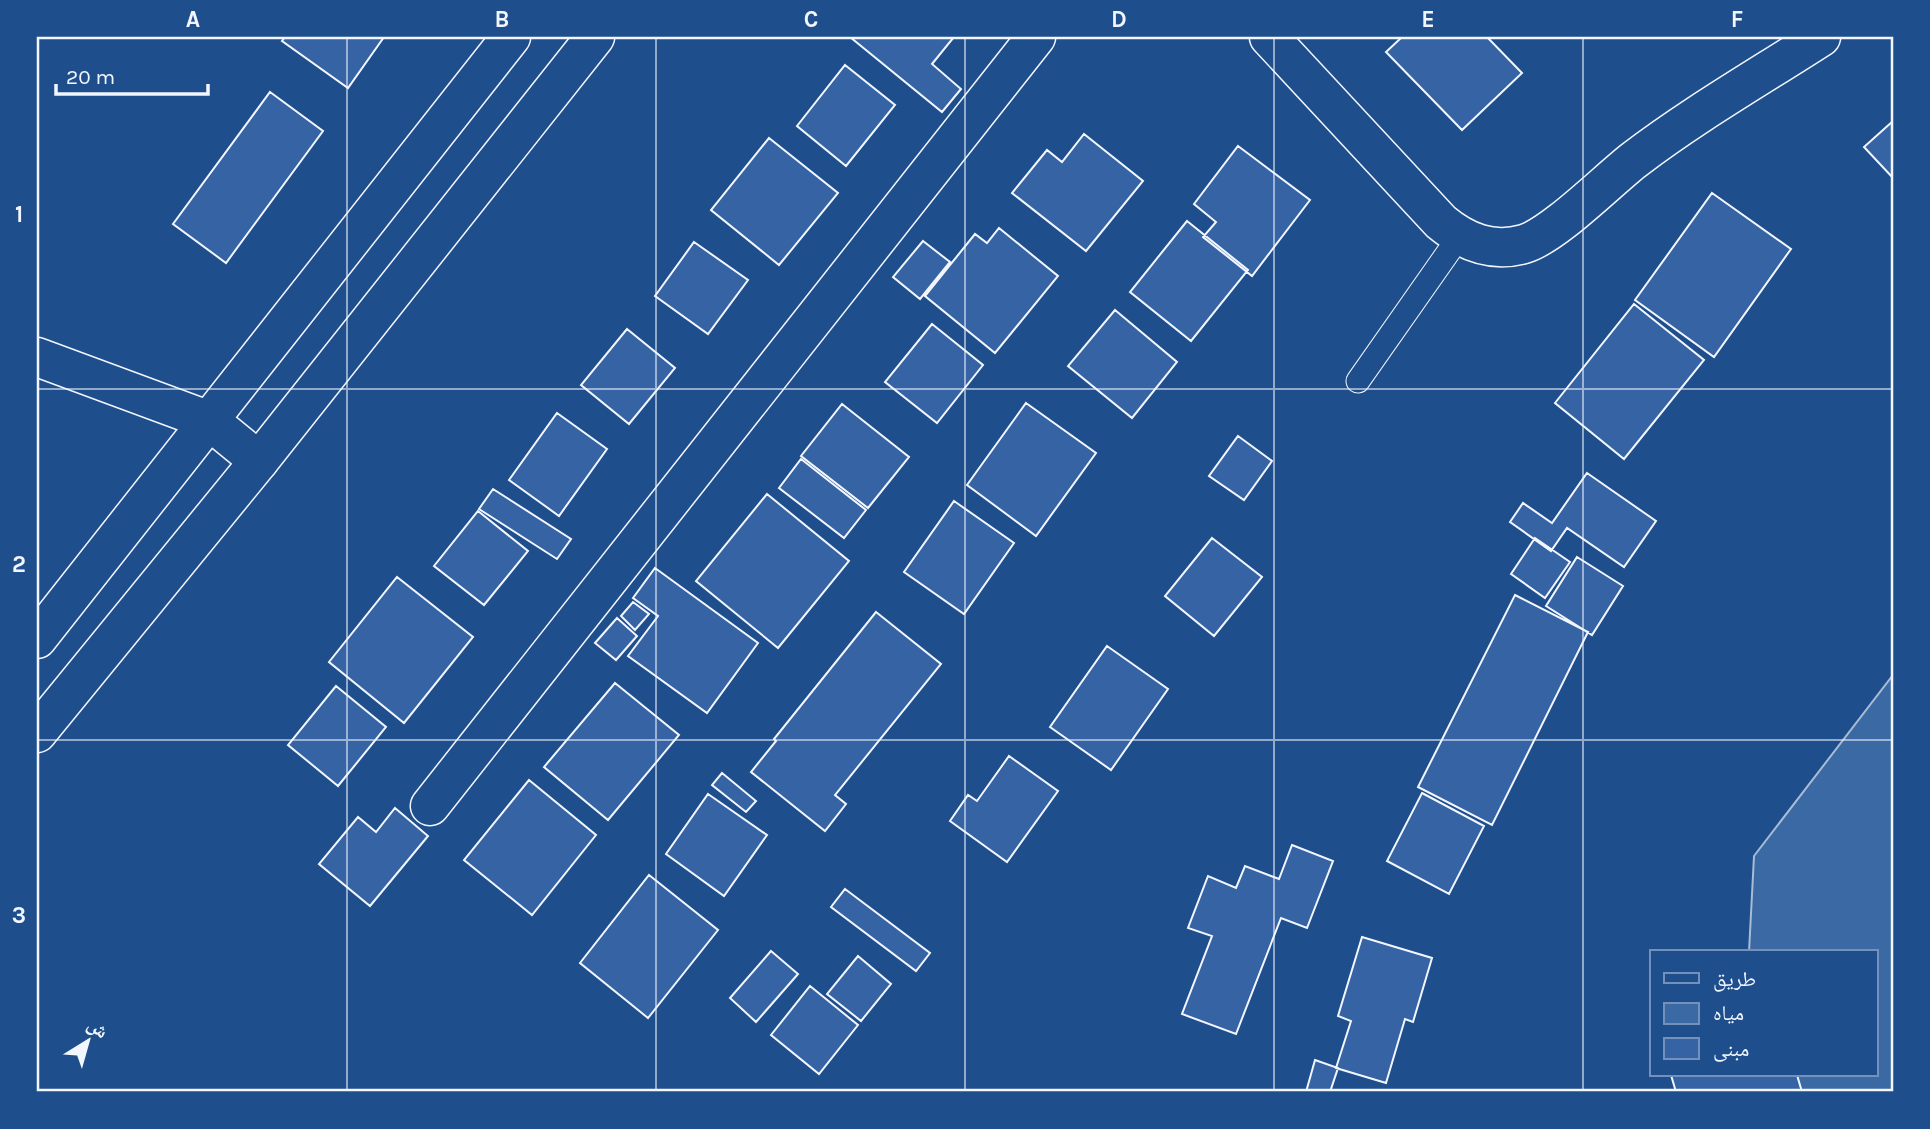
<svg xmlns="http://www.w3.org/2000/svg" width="1930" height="1129" font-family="Karla,'Noto Naskh Arabic',sans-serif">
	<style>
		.water { fill: #3b69a3; stroke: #a8bbd7; stroke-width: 2 }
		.building { fill: #3563a3; stroke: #f2f6ff; stroke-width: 2 }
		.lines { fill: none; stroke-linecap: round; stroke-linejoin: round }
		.lane-casing { stroke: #f2f6ff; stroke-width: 25 }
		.street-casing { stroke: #f2f6ff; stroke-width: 41 }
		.secondary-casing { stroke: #f2f6ff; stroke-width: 41 }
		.lane { stroke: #1f4e8c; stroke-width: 23 }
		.street { stroke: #1f4e8c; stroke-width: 38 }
		.secondary { stroke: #1f4e8c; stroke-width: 38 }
		.grid { fill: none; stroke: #f2f6ff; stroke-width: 2; stroke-opacity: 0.55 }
		.neatline { fill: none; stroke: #f2f6ff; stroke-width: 2.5 }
		.grid-label { font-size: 23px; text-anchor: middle; font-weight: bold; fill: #f2f6ff }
	</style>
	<rect width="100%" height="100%" fill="#1f4e8c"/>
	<path class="water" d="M 1893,675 L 1893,1092 L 1743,1092 L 1744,1075 L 1876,1075 L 1876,952 L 1749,952 L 1754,856 Z"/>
	<path class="building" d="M 285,37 L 384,37 L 348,88 L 282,41 Z
		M 850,37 L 954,37 L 932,64 L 961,89 L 942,112 Z
		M 1402,37 L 1487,37 L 1522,73 L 1462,130 L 1386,52 Z
		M 845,65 L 895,105 L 846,166 L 797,126 Z
		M 270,92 L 323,131 L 226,263 L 173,224 Z
		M 1893,121 L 1893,178 L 1864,147 Z
		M 1084,134 L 1143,181 L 1086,251 L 1012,193 L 1047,150 L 1062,162 Z
		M 769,138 L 838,193 L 779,265 L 711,210 Z
		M 1238,146 L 1310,200 L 1252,276 L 1203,237 L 1216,222 L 1194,204 Z
		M 1712,193 L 1791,249 L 1714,357 L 1635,300 Z
		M 1187,221 L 1248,270 L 1191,341 L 1130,292 Z
		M 999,228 L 1058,276 L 995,353 L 925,296 L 975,234 L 987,243 Z
		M 923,241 L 950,262 L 920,299 L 893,277 Z
		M 694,242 L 748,280 L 708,334 L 655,296 Z
		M 1634,304 L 1704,360 L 1624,459 L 1555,403 Z
		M 1115,310 L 1177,362 L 1132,418 L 1068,366 Z
		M 932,324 L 983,365 L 937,423 L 885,382 Z
		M 627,329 L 675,368 L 629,424 L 581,385 Z
		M 1026,403 L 1096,453 L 1036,536 L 967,485 Z
		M 842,404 L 909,457 L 868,508 L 801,456 Z
		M 557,413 L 607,449 L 559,516 L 509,480 Z
		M 1238,436 L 1272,461 L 1244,500 L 1209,476 Z
		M 801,459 L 866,510 L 844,538 L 779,488 Z
		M 1587,473 L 1656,521 L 1624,567 L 1567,528 L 1551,551 L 1510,522 L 1523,503 L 1552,523 Z
		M 493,489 L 571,539 L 557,559 L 479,509 Z
		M 767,494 L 849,561 L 778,648 L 696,581 Z
		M 954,501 L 1014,543 L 964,614 L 904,572 Z
		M 478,511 L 528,551 L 484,605 L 434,566 Z
		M 1212,538 L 1262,577 L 1214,636 L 1165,596 Z
		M 1535,538 L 1570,562 L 1545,598 L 1511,574 Z
		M 1577,557 L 1623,586 L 1592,635 L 1546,606 Z
		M 655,568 L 758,643 L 707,713 L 628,656 L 658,616 L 633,598 Z
		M 397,577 L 473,637 L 404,723 L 329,662 Z
		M 1515,595 L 1588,632 L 1492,825 L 1418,787 Z
		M 633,602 L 649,614 L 635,630 L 621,616 Z
		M 876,612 L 941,664 L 835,795 L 846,804 L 825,831 L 751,772 L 776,741 L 774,739 Z
		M 617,618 L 637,636 L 616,660 L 595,643 Z
		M 1107,646 L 1168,689 L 1111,770 L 1050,727 Z
		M 615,683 L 679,735 L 608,820 L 544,767 Z
		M 336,686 L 386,727 L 338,786 L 288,745 Z
		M 1009,756 L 1058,791 L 1007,862 L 950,821 L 968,795 L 977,801 Z
		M 722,773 L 756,801 L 746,812 L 712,785 Z
		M 529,780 L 596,835 L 532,915 L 464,860 Z
		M 1422,793 L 1484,826 L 1449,894 L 1387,861 Z
		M 708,794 L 767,835 L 724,896 L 666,854 Z
		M 395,808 L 428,836 L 370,906 L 319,864 L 358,817 L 376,832 Z
		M 1292,845 L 1333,861 L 1307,928 L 1281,918 L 1236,1034 L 1182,1014 L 1212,936 L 1188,928 L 1208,876 L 1236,888 L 1245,866 L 1279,879 Z
		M 649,875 L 718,930 L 648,1018 L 580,963 Z
		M 845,889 L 930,953 L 916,971 L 831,907 Z
		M 1362,937 L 1432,958 L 1413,1022 L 1405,1019 L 1386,1083 L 1336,1068 L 1351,1021 L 1338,1016 Z
		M 771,951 L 798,974 L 756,1022 L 730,998 Z
		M 858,956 L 891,984 L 861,1021 L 827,994 Z
		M 810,986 L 858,1025 L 819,1074 L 771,1035 Z
		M 1315,1060 L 1338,1068 L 1330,1092 L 1306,1092 Z
		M 1671,1075 L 1797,1075 L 1802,1092 L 1676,1092 Z"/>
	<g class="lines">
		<g class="lane-casing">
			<path id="lane" d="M 1358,381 L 1459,237"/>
		</g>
		<g class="street-casing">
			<path id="street" d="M 1269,37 L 1441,222 C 1465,242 1492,253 1524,244 C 1554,235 1607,181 1634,160 C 1693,115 1759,77 1821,37
				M 37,357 L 210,421 L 259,461
				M 430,806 L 1036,37"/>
		</g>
		<g class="secondary-casing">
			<path id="secondary" d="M 37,639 L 511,37
				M 37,733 L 259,461 L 595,37"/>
		</g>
		<use href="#lane" class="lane"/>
		<use href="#street" class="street"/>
		<use href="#secondary" class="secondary"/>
	</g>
	<path class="grid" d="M 347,37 L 347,1092M 656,37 L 656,1092M 965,37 L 965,1092M 1274,37 L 1274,1092M 1583,37 L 1583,1092M 37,389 L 1893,389M 37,740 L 1893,740"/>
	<rect width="1930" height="1129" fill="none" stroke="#1f4e8c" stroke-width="77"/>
	<rect x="1650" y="950" width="228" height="126" fill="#1f4e8c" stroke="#7391ba" stroke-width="2"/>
	<rect x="1664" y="973" width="35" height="10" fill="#1f4e8c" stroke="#7391ba" stroke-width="2"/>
	<text x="1713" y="986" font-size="21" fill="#f2f6ff">طريق</text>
	<rect x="1664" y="1003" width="35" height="21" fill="#3b69a3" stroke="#7391ba" stroke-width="2"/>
	<text x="1713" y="1020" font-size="21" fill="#f2f6ff">مياه</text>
	<rect x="1664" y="1038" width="35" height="21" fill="#3563a3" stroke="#7391ba" stroke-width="2"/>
	<text x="1713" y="1056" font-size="21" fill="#f2f6ff">مبنى</text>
	<g transform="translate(88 1041) rotate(37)" stroke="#1f4e8c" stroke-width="5" paint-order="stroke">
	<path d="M0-5L12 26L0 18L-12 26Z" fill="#f2f6ff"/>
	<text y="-10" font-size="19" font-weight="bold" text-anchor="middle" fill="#f2f6ff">ش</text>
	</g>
	<path d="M56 84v10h152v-10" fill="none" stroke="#f2f6ff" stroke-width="3.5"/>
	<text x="66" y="84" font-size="21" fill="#f2f6ff" stroke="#1f4e8c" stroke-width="5" paint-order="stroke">20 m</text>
	<rect x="38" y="38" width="1854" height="1052" class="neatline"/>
	<g class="grid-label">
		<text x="193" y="27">A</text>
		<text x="502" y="27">B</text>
		<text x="811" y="27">C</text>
		<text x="1119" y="27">D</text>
		<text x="1428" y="27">E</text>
		<text x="1737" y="27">F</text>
		<text x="19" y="222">1</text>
		<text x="19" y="572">2</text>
		<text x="19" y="923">3</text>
	</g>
</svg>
